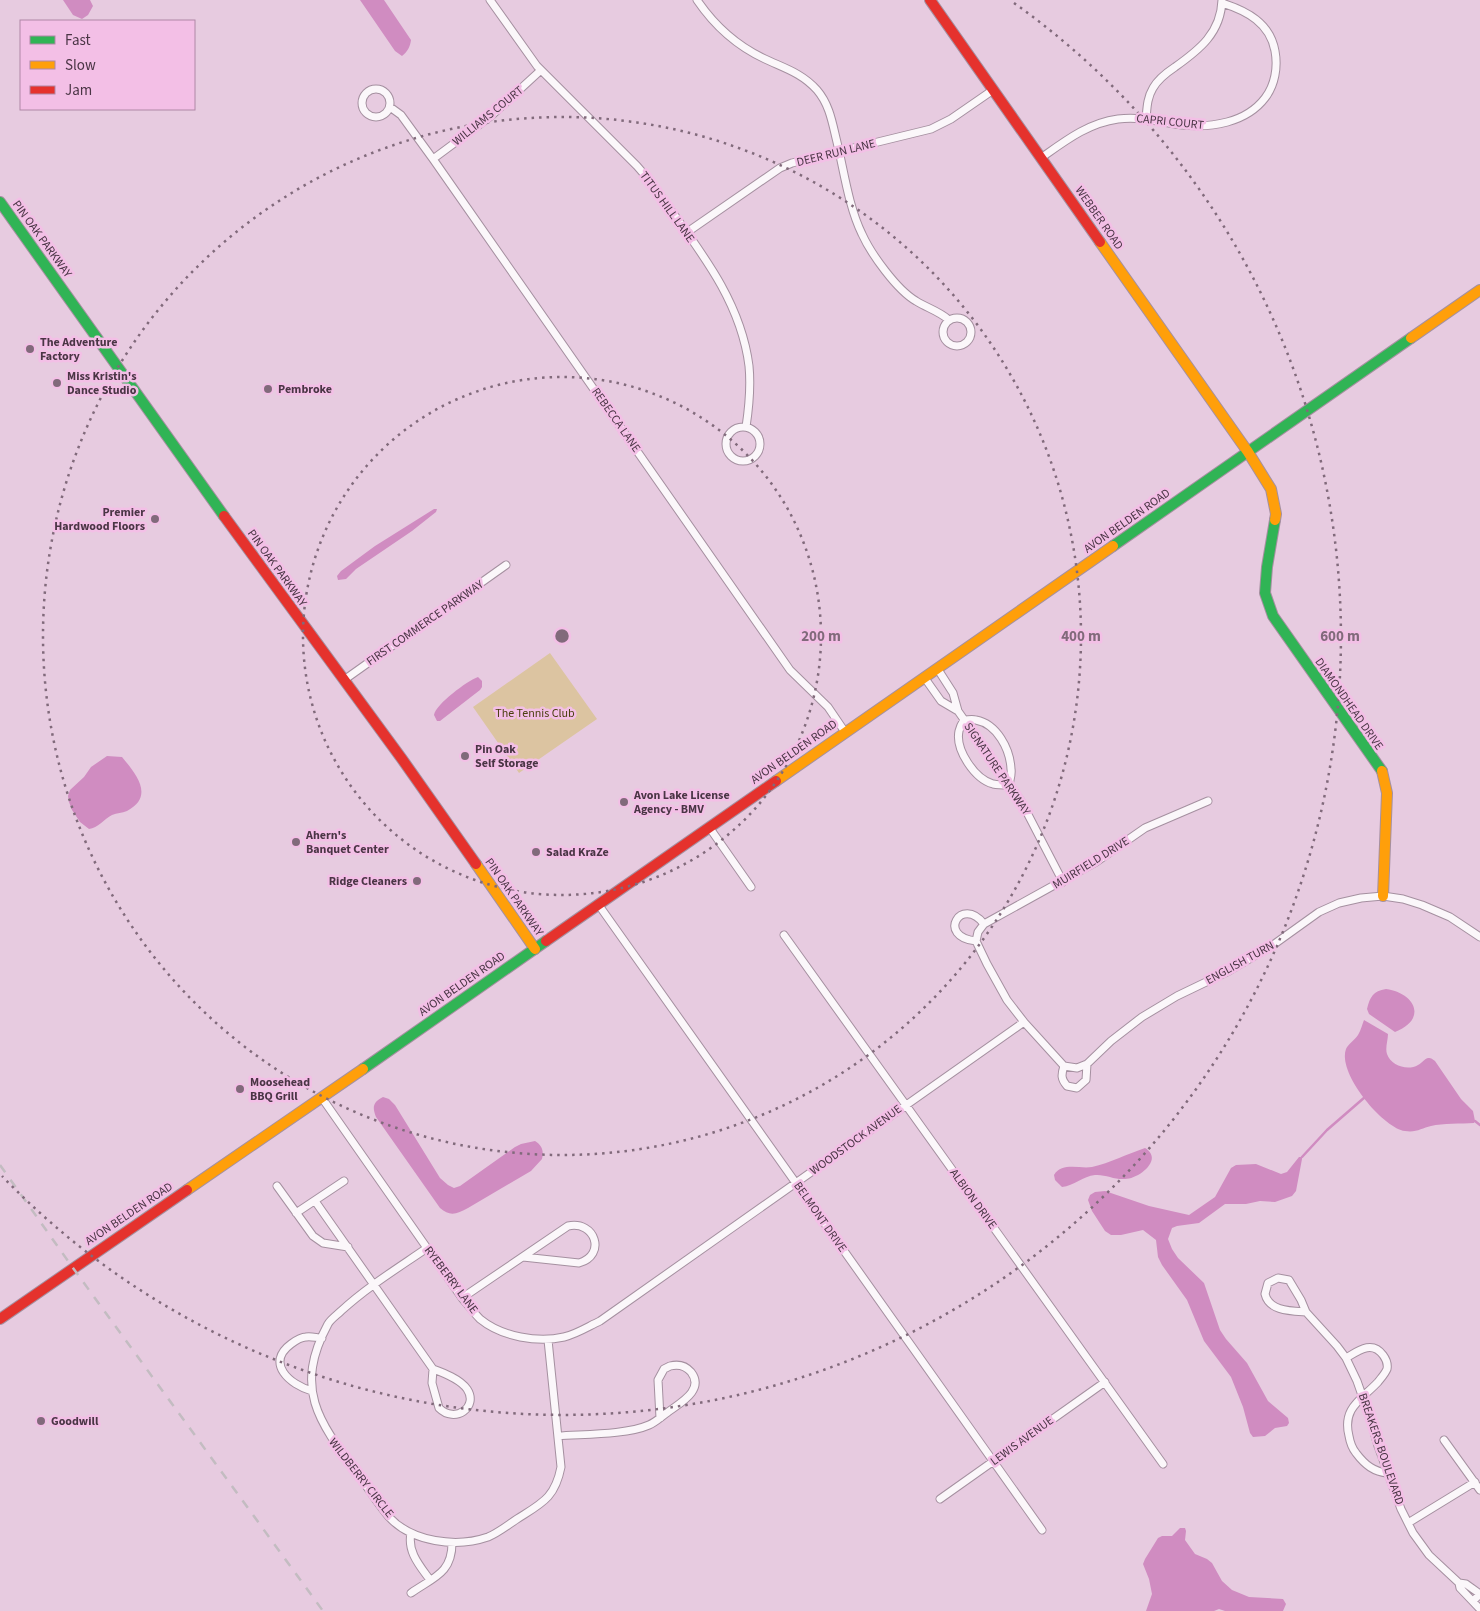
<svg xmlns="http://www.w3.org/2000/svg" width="1480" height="1611" font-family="'Source Sans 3',sans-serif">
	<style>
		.green { fill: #dcc4a1 }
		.water { fill: #d08cc1 }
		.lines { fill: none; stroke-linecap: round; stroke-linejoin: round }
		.stream { stroke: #d08cc1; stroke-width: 2.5 }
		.street-casing { stroke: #a590a0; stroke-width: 9 }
		.fast-casing { stroke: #a590a0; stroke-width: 12 }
		.slow-casing { stroke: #a590a0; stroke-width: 12 }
		.jam-casing { stroke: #a590a0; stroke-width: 12 }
		.street { stroke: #fbf7fa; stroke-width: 7 }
		.fast { stroke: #30b455; stroke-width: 10 }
		.slow { stroke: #ff9f0a; stroke-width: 10 }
		.jam { stroke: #e5322d; stroke-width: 10 }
		.rail { stroke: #c3bcc1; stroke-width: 2.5; stroke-dasharray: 9 9; stroke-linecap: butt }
		.ring { fill: none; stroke: #816a7b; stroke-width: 2.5; stroke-dasharray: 2.5 5 }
		.poi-dot { fill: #816a7b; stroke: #f3bfe6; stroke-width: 2 }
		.labels { text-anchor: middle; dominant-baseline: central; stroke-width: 5; stroke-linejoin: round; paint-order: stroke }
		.street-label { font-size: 12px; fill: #4a3545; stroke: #f3bfe6 }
		.poi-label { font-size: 12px; font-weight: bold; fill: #4a3545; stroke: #f3bfe6; text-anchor: start }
		.park-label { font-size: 12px; fill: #4b3f0f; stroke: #f3bfe6 }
		.centre { fill: #816a7b; stroke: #f3bfe6; stroke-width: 2.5 }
		.ring-label { font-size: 15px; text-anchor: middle; font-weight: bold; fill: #816a7b; stroke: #f3bfe6; stroke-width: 5; stroke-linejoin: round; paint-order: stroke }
	</style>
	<rect width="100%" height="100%" fill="#e7cbe0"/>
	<path class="green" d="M 550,653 L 597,719 L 519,773 L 473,707 Z"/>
	<path class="water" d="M 63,0 L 90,0 L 93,6 L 88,15 L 82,19 L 73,15 Z
		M 360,0 L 384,0 L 411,40 C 410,47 408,51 402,56 L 395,51 Z
		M 434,509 L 437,509 L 436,512 L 412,531 L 356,569 L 346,579 L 338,580 L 337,576 L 341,571 L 375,546 Z
		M 478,677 L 482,681 L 482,687 L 480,690 L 440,721 L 437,721 L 434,715 C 436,704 467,681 478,677 Z
		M 107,756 L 122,757 C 136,774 155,796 127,811 C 122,813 117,813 112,815 C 104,819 98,828 89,829 L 80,822 L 72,810 L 69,802 L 68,796 L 70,790 L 84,777 L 91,767 Z
		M 1386,989 C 1415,993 1428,1019 1395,1032 L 1369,1014 L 1367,1009 C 1370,997 1373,991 1386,989 Z
		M 1364,1020 L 1388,1034 C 1388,1040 1385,1048 1387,1054 C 1391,1066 1408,1071 1418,1065 C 1422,1063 1424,1059 1428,1058 C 1432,1058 1432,1059 1435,1061 L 1461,1099 L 1473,1111 L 1475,1121 L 1474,1123 C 1461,1124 1443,1123 1431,1126 C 1422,1128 1416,1133 1405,1131 C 1383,1128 1337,1073 1346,1049 C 1348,1044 1355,1040 1358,1035 C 1361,1030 1362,1025 1364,1020 Z
		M 383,1097 L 389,1099 L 395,1105 L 440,1178 L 448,1185 L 454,1188 L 460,1186 L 515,1147 L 521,1144 L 535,1141 C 542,1145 544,1151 542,1159 L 531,1171 L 468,1208 C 457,1214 450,1217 440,1208 L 376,1117 C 372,1107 373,1102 383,1097 Z
		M 1145,1148 C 1164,1159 1139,1179 1125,1179 C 1115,1180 1105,1174 1095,1175 C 1083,1176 1074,1186 1062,1187 L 1055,1180 L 1054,1175 C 1062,1162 1079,1169 1092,1167 C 1110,1163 1127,1154 1145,1148 Z
		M 1299,1157 L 1302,1157 L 1302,1159 L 1296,1191 L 1292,1196 L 1275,1202 L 1260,1201 L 1246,1204 L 1225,1204 L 1199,1223 L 1177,1226 L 1172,1228 L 1168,1239 L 1172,1249 L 1178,1258 L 1204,1283 L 1220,1330 L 1226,1339 L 1247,1363 L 1268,1401 L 1288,1418 L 1289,1423 L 1287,1426 L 1275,1428 L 1265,1436 L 1253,1437 L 1250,1433 L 1243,1407 L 1231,1377 L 1204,1341 L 1187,1300 L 1162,1265 L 1158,1257 L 1156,1240 L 1143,1230 L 1121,1235 L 1111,1235 L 1105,1231 L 1092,1211 L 1088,1200 L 1090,1195 L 1095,1192 L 1105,1191 L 1149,1206 L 1189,1215 L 1215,1197 L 1231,1168 L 1236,1165 L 1256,1164 L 1281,1174 L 1287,1172 Z
		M 1180,1528 L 1185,1528 L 1186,1531 L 1185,1540 L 1195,1554 L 1207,1559 L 1212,1563 L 1222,1581 L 1232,1590 L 1249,1597 L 1283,1599 L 1286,1604 L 1283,1611 L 1225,1611 L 1219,1609 L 1214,1611 L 1146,1611 L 1152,1594 L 1149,1579 L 1143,1564 L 1145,1559 L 1158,1538 L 1162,1536 L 1172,1536 Z"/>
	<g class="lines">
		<path class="stream" d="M 1475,1121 L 1480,1125
			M 1302,1157 L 1327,1130 L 1365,1097"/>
		<g class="street-casing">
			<path id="street" d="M 490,0 L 537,66 L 637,166 L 650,181 C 690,239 740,294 749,366 C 751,386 749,407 746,427
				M 697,0 C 714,25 737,46 765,59 C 784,68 802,73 817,90 C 829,104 832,121 836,138 C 844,170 848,205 862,234 C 871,254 897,290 916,301 C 927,308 939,311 949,320
				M362 103a14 14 0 1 1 28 0a14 14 0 1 1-28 0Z
				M 390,107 L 401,115 L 433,159 L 790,670 L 828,707 L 845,732
				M 1146,119 C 1147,108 1147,98 1153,88 C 1158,79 1166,73 1175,67 C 1199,50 1221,33 1222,0
				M 1041,158 C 1065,141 1088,123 1118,119 C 1140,116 1160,122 1182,125 C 1211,128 1246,123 1265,98 C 1275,85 1278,67 1275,51 C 1270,23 1247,11 1222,3
				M 433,159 L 491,116 L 541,70
				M 686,233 L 780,168 L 792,163 L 931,129 L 951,119 L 993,90
				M943 332a14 14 0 1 1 28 0a14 14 0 1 1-28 0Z
				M726 444a17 17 0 1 1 34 0a17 17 0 1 1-34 0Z
				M 937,668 L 953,693 L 958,711 L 1021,801 L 1063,882
				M 924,677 L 941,701 L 958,711
				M 344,680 L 506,565
				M 964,720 C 968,720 972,719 976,720 C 997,724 1010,749 1011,769 C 1012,774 1010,780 1009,785 C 1004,785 998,785 993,784 C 975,779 955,750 959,731 C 960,727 962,723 964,720 Z
				M 1208,801 L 1145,828 L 1096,862 L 984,924 L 978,932 L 976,941 L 987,964 L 1007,1000 L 1024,1022 L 1064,1066 L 1077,1068 L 1087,1064 L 1111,1041 L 1142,1017 L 1177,996 L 1229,971 L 1273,945 L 1319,912 L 1339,903 L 1361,898 L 1383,896 L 1403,899 L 1422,905 L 1450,917 L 1480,937
				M 709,827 L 751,887
				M 598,904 L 1042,1530
				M 784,935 L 1163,1464
				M 976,941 C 936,937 961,895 984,924
				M 1064,1066 C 1061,1075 1061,1079 1067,1086 L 1077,1088 L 1086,1080 L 1087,1064
				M 322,1098 L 462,1298 C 468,1305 474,1313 480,1319 C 502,1337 538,1343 564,1337 C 577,1334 589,1326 600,1321 L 1024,1022
				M 277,1186 L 313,1236 L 323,1243 L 348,1247
				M 315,1201 L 433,1369 C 444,1373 460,1379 467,1389 C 479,1407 455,1424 439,1408 L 432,1383 L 433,1369
				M 296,1213 L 344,1181
				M 427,1248 C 398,1268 367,1287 341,1311 C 337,1315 331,1319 328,1324 C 293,1389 319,1422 358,1474 C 368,1488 378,1504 389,1517 C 412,1542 456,1548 488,1537 C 498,1533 508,1525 517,1519 C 542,1503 555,1498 561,1467 L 548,1340
				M 462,1298 L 568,1226 C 595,1220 607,1255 579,1263 L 523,1257
				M 1306,1312 C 1290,1311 1269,1311 1265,1294 L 1268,1283 L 1278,1278 L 1289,1280 L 1301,1300 L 1306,1312 L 1337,1346 L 1346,1358 L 1357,1381 L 1371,1421 L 1378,1446 L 1401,1509 L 1413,1533 L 1429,1555 L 1459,1583 L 1460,1588 L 1480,1609
				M 1346,1358 C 1358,1351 1372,1340 1383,1355 C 1386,1359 1388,1364 1387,1369 C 1385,1374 1381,1378 1378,1382 C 1361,1400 1342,1408 1349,1436 C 1350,1442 1352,1448 1356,1453 C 1365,1465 1374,1472 1388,1473
				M 312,1391 C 290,1385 265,1363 291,1344 C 295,1341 301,1337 306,1337 C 311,1336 317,1338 322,1338
				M 558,1436 C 583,1434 626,1435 649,1425 C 656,1422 662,1416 668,1412 C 680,1403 705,1390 691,1372 C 685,1365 678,1364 670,1366 L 664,1369 L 658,1380 L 660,1418
				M 1444,1440 L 1480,1490
				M 940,1499 L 1105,1382
				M 1408,1523 L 1475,1482
				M 411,1533 C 407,1552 420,1566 430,1580
				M 1459,1583 L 1466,1584 L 1480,1594 L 1473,1601
				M 411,1593 C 434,1577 452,1573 452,1543"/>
		</g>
		<g class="fast-casing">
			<path id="fast" d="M 0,202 L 224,516
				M 1275,520 L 1267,567 L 1265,593 L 1273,616 L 1382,771
				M 1113,546 L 1411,338
				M 363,1069 L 546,941"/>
		</g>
		<g class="slow-casing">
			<path id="slow" d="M 1100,242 L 1248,452 L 1271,489 L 1276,514 L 1275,520
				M 1411,338 L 1480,290
				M 1382,771 L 1387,793 L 1383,896
				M 776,781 L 1113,546
				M 476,864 L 535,949
				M 187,1190 L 363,1069"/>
		</g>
		<g class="jam-casing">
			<path id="jam" d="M 930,0 L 1100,242
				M 224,516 L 402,759 L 476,864
				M 546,941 L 776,781
				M 0,1319 L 187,1190"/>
		</g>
		<use href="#street" class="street"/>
		<use href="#fast" class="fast"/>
		<use href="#slow" class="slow"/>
		<use href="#jam" class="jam"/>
		<path class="rail" d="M 0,1165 L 73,1268 L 323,1611"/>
	</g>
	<g class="ring">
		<circle cx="562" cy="636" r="259"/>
		<circle cx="562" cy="636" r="519"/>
		<path d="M1014 3A778 778 0 1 1 2 1176"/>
	</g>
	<g class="poi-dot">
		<circle cx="30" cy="349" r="5"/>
		<circle cx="57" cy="383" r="5"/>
		<circle cx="268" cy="389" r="5"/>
		<circle cx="155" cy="519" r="5"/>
		<circle cx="465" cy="756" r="5"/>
		<circle cx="624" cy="802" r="5"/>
		<circle cx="296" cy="842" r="5"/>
		<circle cx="536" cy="852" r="5"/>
		<circle cx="417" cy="881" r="5"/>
		<circle cx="240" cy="1089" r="5"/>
		<circle cx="41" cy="1421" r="5"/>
	</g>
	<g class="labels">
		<g class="street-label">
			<text transform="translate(488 116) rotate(-39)">WILLIAMS COURT</text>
			<text transform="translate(1170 122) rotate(6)">CAPRI COURT</text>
			<text transform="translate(836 153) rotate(-14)">DEER RUN LANE</text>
			<text transform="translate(667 207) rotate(54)">TITUS HILL LANE</text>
			<text transform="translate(1099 218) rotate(55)">WEBBER ROAD</text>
			<text transform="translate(42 239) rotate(54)">PIN OAK PARKWAY</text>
			<text transform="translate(616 420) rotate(55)">REBECCA LANE</text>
			<text transform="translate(1127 521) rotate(-35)">AVON BELDEN ROAD</text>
			<text transform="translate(277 568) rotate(54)">PIN OAK PARKWAY</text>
			<text transform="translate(425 623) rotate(-35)">FIRST COMMERCE PARKWAY</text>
			<text transform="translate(1349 704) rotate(55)">DIAMONDHEAD DRIVE</text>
			<text transform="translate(794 752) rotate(-35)">AVON BELDEN ROAD</text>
			<text transform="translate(997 769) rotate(56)">SIGNATURE PARKWAY</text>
			<text transform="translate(1091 863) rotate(-32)">MUIRFIELD DRIVE</text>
			<text transform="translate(514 897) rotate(55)">PIN OAK PARKWAY</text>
			<text transform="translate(1240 963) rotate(-29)">ENGLISH TURN</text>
			<text transform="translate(462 984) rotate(-35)">AVON BELDEN ROAD</text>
			<text transform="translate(856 1140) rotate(-36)">WOODSTOCK AVENUE</text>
			<text transform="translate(973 1199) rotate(54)">ALBION DRIVE</text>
			<text transform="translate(129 1214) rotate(-34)">AVON BELDEN ROAD</text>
			<text transform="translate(820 1217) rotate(55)">BELMONT DRIVE</text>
			<text transform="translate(451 1280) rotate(53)">RYEBERRY LANE</text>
			<text transform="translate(1022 1441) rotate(-36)">LEWIS AVENUE</text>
			<text transform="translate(1381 1449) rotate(71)">BREAKERS BOULEVARD</text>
			<text transform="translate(361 1478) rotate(52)">WILDBERRY CIRCLE</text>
		</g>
		<g class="poi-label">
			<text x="40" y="342">The Adventure<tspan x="40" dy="14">Factory</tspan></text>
			<text x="67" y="376">Miss Kristin's<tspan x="67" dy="14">Dance Studio</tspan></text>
			<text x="278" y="389">Pembroke</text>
			<text x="145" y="512" text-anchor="end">Premier<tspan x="145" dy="14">Hardwood Floors</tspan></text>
			<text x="475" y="749">Pin Oak<tspan x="475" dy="14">Self Storage</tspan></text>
			<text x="634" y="795">Avon Lake License<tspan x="634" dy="14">Agency - BMV</tspan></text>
			<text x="306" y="835">Ahern's<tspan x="306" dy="14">Banquet Center</tspan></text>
			<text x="546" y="852">Salad KraZe</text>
			<text x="407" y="881" text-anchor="end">Ridge Cleaners</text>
			<text x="250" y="1082">Moosehead<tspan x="250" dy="14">BBQ Grill</tspan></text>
			<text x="51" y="1421">Goodwill</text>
		</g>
		<g class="park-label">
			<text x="535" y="713">The Tennis Club</text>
		</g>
	</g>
	<circle cx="562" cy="636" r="8" class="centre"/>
	<g class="ring-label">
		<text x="821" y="641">200 m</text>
		<text x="1081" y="641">400 m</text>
		<text x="1340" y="641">600 m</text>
	</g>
	<rect x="20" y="20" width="175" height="90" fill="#f3bfe6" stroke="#af88a6"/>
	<rect x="30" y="36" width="25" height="8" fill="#30b455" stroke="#af88a6"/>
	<text x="65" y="45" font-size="15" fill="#4a3545">Fast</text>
	<rect x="30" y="61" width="25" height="8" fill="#ff9f0a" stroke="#af88a6"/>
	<text x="65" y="70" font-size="15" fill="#4a3545">Slow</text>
	<rect x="30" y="86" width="25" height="8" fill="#e5322d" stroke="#af88a6"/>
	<text x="65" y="95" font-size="15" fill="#4a3545">Jam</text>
</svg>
